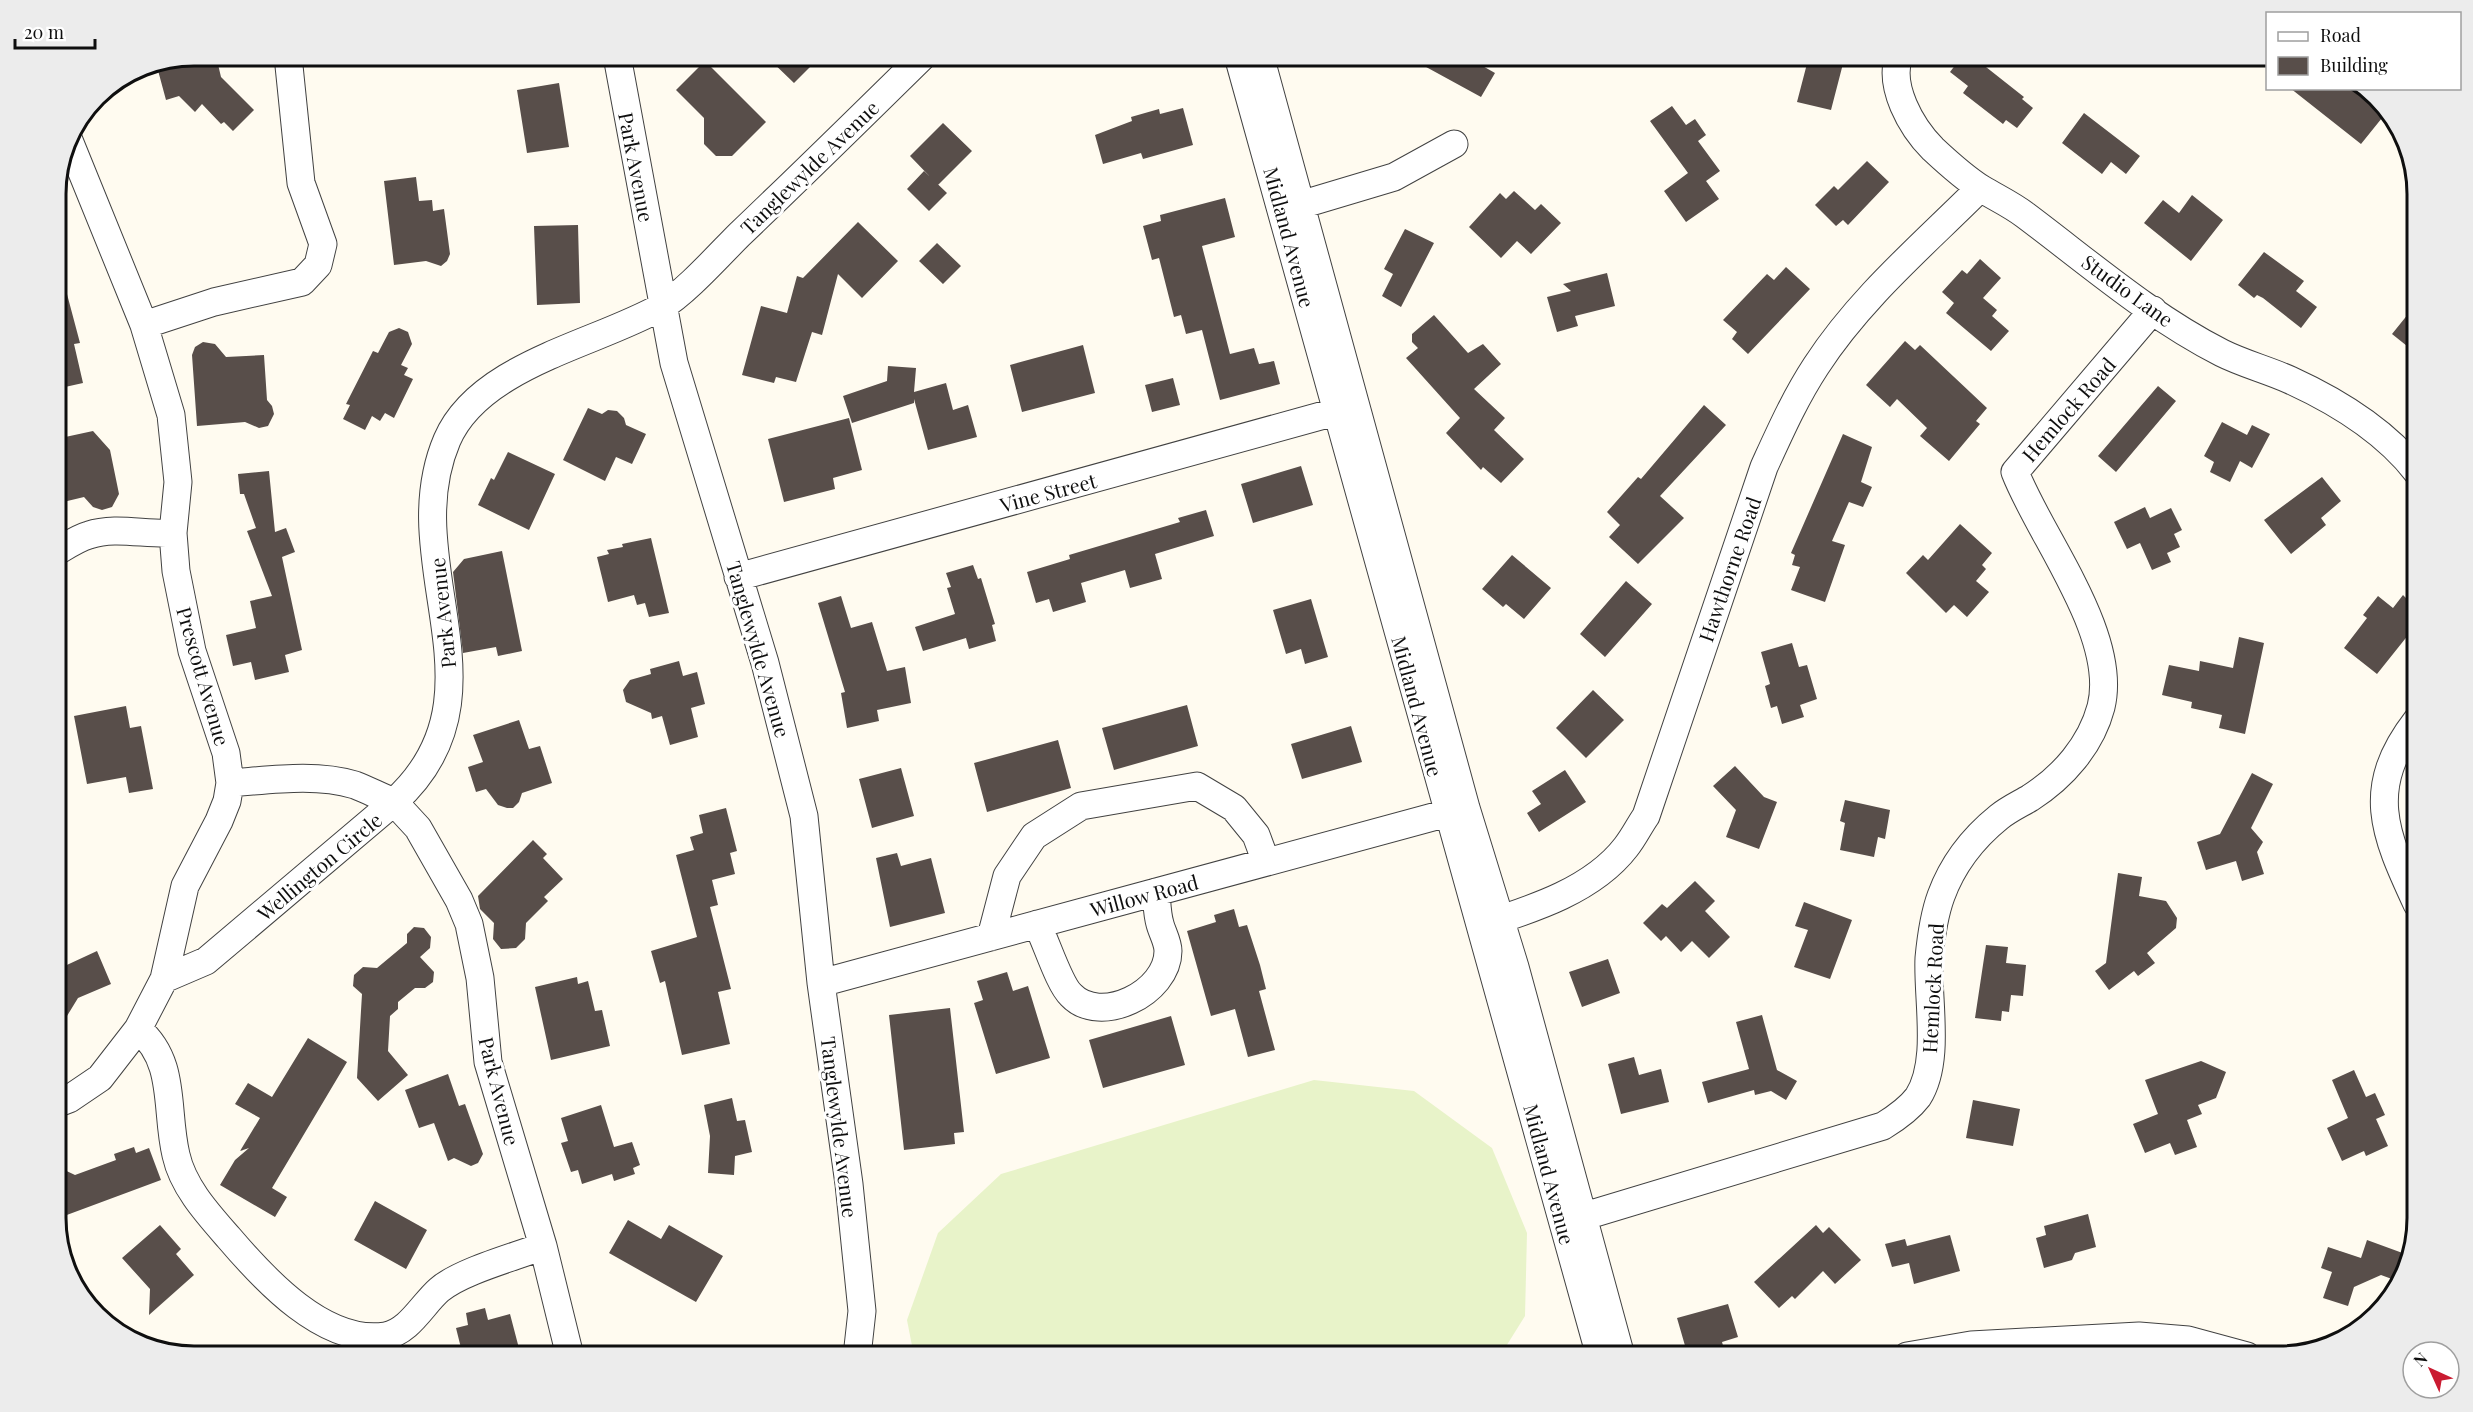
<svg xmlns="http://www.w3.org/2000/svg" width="2473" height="1412" font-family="'Playfair Display',serif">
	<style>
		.pitch { fill: #e8f3c9 }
		.building { fill: #584e4a }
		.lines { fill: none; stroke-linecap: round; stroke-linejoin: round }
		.minor-casing { stroke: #424242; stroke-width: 29 }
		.minor { stroke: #fff; stroke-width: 27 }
		.labels { text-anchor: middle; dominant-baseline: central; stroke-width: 6; stroke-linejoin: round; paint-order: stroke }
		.street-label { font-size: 20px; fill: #0f0f0f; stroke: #fff }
		.rim { fill: none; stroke: #0f0f0f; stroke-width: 3 }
	</style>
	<rect width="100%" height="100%" fill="#fffbf0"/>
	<path class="pitch" d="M 1314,1080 L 1414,1091 L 1492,1148 L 1527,1233 L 1525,1316 L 1500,1356 L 914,1356 L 907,1320 L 938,1233 L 1001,1174 Z"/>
	<path class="building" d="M 194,56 L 216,56 L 221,77 L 254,110 L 233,131 L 224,122 L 221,124 L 202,104 L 195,112 L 179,96 L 166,100 L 156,63 Z
		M 766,56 L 821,56 L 794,83 Z
		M 1406,56 L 1465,56 L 1495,73 L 1481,97 Z
		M 1809,56 L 1845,56 L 1831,110 L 1797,102 Z
		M 1962,56 L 1994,56 L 1986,67 L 2024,97 L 2022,99 L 2033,108 L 2017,128 L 2006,120 L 2003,124 L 1963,93 L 1968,86 L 1950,72 Z
		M 705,61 L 766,122 L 732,156 L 716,156 L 704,144 L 704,118 L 676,90 Z
		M 559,83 L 569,147 L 527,153 L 517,90 Z
		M 2290,88 L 2354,88 L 2386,113 L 2361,144 Z
		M 1672,106 L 1686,125 L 1695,119 L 1706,135 L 1698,141 L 1720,171 L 1706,181 L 1719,199 L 1686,222 L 1664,191 L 1688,173 L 1650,121 Z
		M 1183,108 L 1193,145 L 1143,159 L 1141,153 L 1103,164 L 1095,135 L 1132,121 L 1131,117 L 1159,109 L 1160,114 Z
		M 2084,113 L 2140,156 L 2126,174 L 2111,162 L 2102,174 L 2062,143 Z
		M 943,123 L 972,151 L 938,185 L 910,156 Z
		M 1867,161 L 1889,182 L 1848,225 L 1843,220 L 1836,226 L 1815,205 L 1834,186 L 1838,190 Z
		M 924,171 L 947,193 L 929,211 L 907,189 Z
		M 416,177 L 419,201 L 432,200 L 433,211 L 444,209 L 450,254 L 447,261 L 441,266 L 426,261 L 394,265 L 384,181 Z
		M 1514,191 L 1535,210 L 1541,204 L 1561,223 L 1531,254 L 1517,241 L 1501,258 L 1469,227 L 1500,193 L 1506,199 Z
		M 2192,195 L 2223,220 L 2191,261 L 2144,223 L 2163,200 L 2179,213 Z
		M 1225,198 L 1235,237 L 1202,246 L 1230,354 L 1254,348 L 1259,364 L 1274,361 L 1280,384 L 1220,400 L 1202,330 L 1186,334 L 1181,315 L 1174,317 L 1159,258 L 1152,260 L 1143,226 L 1161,221 L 1160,215 Z
		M 858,222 L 898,261 L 862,298 L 838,274 L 822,335 L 812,332 L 796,382 L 776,377 L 774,383 L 742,375 L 761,306 L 787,313 L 797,276 L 803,278 Z
		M 578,225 L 580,303 L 537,305 L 534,226 Z
		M 1405,229 L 1434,243 L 1401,307 L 1382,296 L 1393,274 L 1384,269 Z
		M 937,243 L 961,266 L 943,284 L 919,261 Z
		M 2264,252 L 2304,281 L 2296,291 L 2317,307 L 2301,328 L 2263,298 L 2257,295 L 2254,298 L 2238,285 Z
		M 1980,259 L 2001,278 L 1983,298 L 1997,310 L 1992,316 L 2009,331 L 1991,351 L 1946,313 L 1954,303 L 1942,292 L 1962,270 L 1967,274 Z
		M 1786,267 L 1810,289 L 1748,354 L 1732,339 L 1737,332 L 1723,320 L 1767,274 L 1774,280 Z
		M 1607,273 L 1615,306 L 1575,316 L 1578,326 L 1557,332 L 1547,297 L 1571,291 L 1563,284 Z
		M 63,279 L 80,343 L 74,344 L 83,383 L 56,389 L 56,280 Z
		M 2417,303 L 2417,354 L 2392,334 Z
		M 1434,315 L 1468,353 L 1483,344 L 1501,364 L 1474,389 L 1505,418 L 1494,430 L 1524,459 L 1501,483 L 1483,467 L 1481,470 L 1446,433 L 1460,418 L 1406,358 L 1418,348 L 1412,342 L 1412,334 Z
		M 399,328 L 408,332 L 412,344 L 401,365 L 408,368 L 404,375 L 413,379 L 394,418 L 385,413 L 380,421 L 372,416 L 365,430 L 343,419 L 350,405 L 346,404 L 373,351 L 378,353 L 389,332 Z
		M 1905,341 L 1915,350 L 1920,345 L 1987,408 L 1976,421 L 1980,424 L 1949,461 L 1920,436 L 1927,428 L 1897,399 L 1890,407 L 1866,385 Z
		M 203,342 L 215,344 L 226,357 L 264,355 L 267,400 L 272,406 L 274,414 L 268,426 L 259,428 L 245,422 L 197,426 L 192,355 L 195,347 Z
		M 1083,345 L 1095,393 L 1022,412 L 1010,365 Z
		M 888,366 L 916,368 L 914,392 L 946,383 L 953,410 L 968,405 L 977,437 L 928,450 L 914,399 L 914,403 L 852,423 L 843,396 L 887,381 Z
		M 1173,378 L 1180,405 L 1152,412 L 1145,385 Z
		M 2158,386 L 2176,401 L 2116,472 L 2098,456 Z
		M 1704,405 L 1726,425 L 1660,496 L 1684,518 L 1638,564 L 1609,537 L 1620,525 L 1607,512 L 1638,477 L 1641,479 Z
		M 588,408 L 602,414 L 608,410 L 617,411 L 624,418 L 626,425 L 646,434 L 632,464 L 616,457 L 605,481 L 563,460 Z
		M 849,418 L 862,470 L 833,478 L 835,489 L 784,502 L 768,439 Z
		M 2222,422 L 2247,435 L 2252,425 L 2270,434 L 2252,468 L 2240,461 L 2230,482 L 2210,472 L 2214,462 L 2204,456 Z
		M 93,431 L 110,450 L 119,494 L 112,507 L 102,510 L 93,507 L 84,497 L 59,503 L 56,486 L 56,439 Z
		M 1843,434 L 1872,447 L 1861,482 L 1872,487 L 1863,507 L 1849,502 L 1832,541 L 1845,545 L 1825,602 L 1791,590 L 1800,567 L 1792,565 L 1795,555 L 1791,553 Z
		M 508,452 L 555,474 L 529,530 L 478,505 L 491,478 L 494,480 Z
		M 1301,466 L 1313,505 L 1253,523 L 1241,484 Z
		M 269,471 L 275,532 L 286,528 L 295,552 L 282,557 L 302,650 L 285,655 L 289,672 L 255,680 L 251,662 L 233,666 L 226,635 L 256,628 L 250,601 L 272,596 L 247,531 L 256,528 L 244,494 L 240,494 L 238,474 Z
		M 2322,477 L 2341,501 L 2321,518 L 2326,525 L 2291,554 L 2264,520 Z
		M 2145,507 L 2150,518 L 2171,508 L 2182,530 L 2174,534 L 2180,547 L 2167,553 L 2171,562 L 2152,570 L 2140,543 L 2127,549 L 2114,522 Z
		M 1206,510 L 1214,536 L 1155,554 L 1162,579 L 1130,588 L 1125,570 L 1081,583 L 1086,602 L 1053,612 L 1049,599 L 1036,603 L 1027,572 L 1070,559 L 1069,555 L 1180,522 L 1178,518 Z
		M 1960,524 L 1992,553 L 1982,565 L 1986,569 L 1976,581 L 1989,592 L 1967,617 L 1954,605 L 1946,613 L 1906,573 L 1923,555 L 1928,560 Z
		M 651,538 L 669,613 L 649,617 L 645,603 L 637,605 L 634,595 L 608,602 L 597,557 L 609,554 L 607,550 L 623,547 L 622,544 Z
		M 502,551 L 522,651 L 498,656 L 496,647 L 463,653 L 453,572 L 464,559 Z
		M 1512,555 L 1551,588 L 1524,619 L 1506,604 L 1503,607 L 1482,589 Z
		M 973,565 L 978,579 L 981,578 L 995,624 L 992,625 L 996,641 L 969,649 L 966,638 L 923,651 L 915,627 L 955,614 L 947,588 L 951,587 L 946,573 Z
		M 1626,581 L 1652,604 L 1605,657 L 1580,634 Z
		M 2417,591 L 2417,624 L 2377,674 L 2344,648 L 2367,618 L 2363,615 L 2378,596 L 2393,608 L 2403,595 L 2406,598 Z
		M 841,596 L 851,628 L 872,622 L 887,671 L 905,667 L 911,703 L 877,710 L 879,721 L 847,728 L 841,693 L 845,692 L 818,603 Z
		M 1311,599 L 1328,657 L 1305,664 L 1301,649 L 1286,654 L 1273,610 Z
		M 2239,637 L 2264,643 L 2245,734 L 2219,728 L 2222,715 L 2191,708 L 2192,702 L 2162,695 L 2169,665 L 2199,671 L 2200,661 L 2233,668 Z
		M 1792,643 L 1799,667 L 1807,665 L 1817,699 L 1800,705 L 1804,717 L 1782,724 L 1777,706 L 1771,708 L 1765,686 L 1770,684 L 1761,652 Z
		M 679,661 L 683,676 L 697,672 L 705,704 L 691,708 L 698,737 L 670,745 L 662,716 L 652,719 L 651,713 L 626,702 L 623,690 L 630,680 L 651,674 L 650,669 Z
		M 1593,690 L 1624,720 L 1586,758 L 1556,728 Z
		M 1187,705 L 1198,746 L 1114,770 L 1102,728 Z
		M 126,706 L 130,728 L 141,726 L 153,789 L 129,793 L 126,777 L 87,784 L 74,716 Z
		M 519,720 L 529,749 L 540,746 L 552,783 L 522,793 L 519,802 L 513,808 L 507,808 L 498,805 L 486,789 L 476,792 L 468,767 L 483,762 L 473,735 Z
		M 1351,726 L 1362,762 L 1302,779 L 1291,744 Z
		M 1058,740 L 1071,788 L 987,812 L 974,763 Z
		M 1735,766 L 1764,797 L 1777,802 L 1759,849 L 1726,837 L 1736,810 L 1713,786 Z
		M 901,768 L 914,816 L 872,828 L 859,779 Z
		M 1565,770 L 1586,802 L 1539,832 L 1527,813 L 1541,804 L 1532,791 Z
		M 2252,773 L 2273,784 L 2251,828 L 2263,842 L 2257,852 L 2264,874 L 2242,881 L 2236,861 L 2206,870 L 2197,842 L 2220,834 Z
		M 1845,800 L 1890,810 L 1885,839 L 1878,837 L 1874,857 L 1840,850 L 1845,823 L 1840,821 Z
		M 726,808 L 737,851 L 730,853 L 735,874 L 712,880 L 718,905 L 710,907 L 731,989 L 718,992 L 730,1044 L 682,1055 L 665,981 L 660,983 L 651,951 L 697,937 L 676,855 L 694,850 L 690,837 L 703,833 L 699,815 Z
		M 533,840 L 547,854 L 543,858 L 563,879 L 544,897 L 548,901 L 526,923 L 525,939 L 516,948 L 501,949 L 493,939 L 494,923 L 480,909 L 478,896 Z
		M 897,853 L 901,866 L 931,858 L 945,913 L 890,927 L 876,858 Z
		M 2118,873 L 2142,877 L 2139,896 L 2166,901 L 2177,918 L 2176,928 L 2147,953 L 2155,963 L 2138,976 L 2134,971 L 2109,990 L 2095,971 L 2106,963 Z
		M 1695,881 L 1715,901 L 1705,911 L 1730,937 L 1709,958 L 1692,941 L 1681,952 L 1666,936 L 1661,941 L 1643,923 L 1662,904 L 1667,908 Z
		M 1804,902 L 1852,920 L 1830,979 L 1794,967 L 1808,930 L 1795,926 Z
		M 1234,909 L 1239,927 L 1247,925 L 1260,965 L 1266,989 L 1259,991 L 1275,1050 L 1248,1057 L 1235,1009 L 1211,1016 L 1187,931 L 1216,922 L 1214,915 Z
		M 414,927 L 424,928 L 431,937 L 430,948 L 420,957 L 434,972 L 433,982 L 425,988 L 415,988 L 398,1002 L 398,1009 L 390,1016 L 388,1051 L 408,1075 L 378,1101 L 357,1078 L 362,994 L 353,986 L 354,975 L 363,967 L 377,968 L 407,943 L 407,934 Z
		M 1986,945 L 2008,947 L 2006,963 L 2026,965 L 2023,996 L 2011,995 L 2009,1012 L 2002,1011 L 2001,1021 L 1975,1018 Z
		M 97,951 L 111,984 L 78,998 L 56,1034 L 56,970 Z
		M 1608,959 L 1620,993 L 1582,1007 L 1569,972 Z
		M 1007,972 L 1013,991 L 1028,986 L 1050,1058 L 996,1074 L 974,1003 L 983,1000 L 977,981 Z
		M 577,977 L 578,984 L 588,981 L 595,1011 L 602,1010 L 610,1046 L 551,1060 L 535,987 Z
		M 950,1008 L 964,1132 L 954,1133 L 955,1144 L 904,1150 L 889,1015 Z
		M 1762,1015 L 1777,1070 L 1797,1081 L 1786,1100 L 1771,1091 L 1755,1095 L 1754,1090 L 1708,1103 L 1702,1082 L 1749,1069 L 1736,1022 Z
		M 1171,1016 L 1185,1065 L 1103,1088 L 1089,1040 Z
		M 308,1038 L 347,1062 L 272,1188 L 287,1197 L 275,1217 L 220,1185 L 235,1160 L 249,1148 L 240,1151 L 260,1118 L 235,1104 L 248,1083 L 272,1097 Z
		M 1634,1057 L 1639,1075 L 1661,1069 L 1669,1102 L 1621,1114 L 1608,1064 Z
		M 2201,1061 L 2226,1072 L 2216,1098 L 2198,1105 L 2202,1114 L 2187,1120 L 2197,1147 L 2175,1155 L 2170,1143 L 2145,1153 L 2133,1124 L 2158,1114 L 2145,1080 Z
		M 2354,1070 L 2366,1097 L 2375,1093 L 2385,1115 L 2376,1119 L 2388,1146 L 2366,1156 L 2364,1151 L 2342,1161 L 2327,1128 L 2348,1118 L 2332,1080 Z
		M 448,1074 L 459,1106 L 465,1104 L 483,1154 L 478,1163 L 471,1166 L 454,1158 L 448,1161 L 434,1123 L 419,1128 L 405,1090 Z
		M 732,1098 L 737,1121 L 745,1120 L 752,1152 L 735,1156 L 734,1175 L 708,1173 L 710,1136 L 704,1105 Z
		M 1973,1100 L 2020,1109 L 2013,1146 L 1966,1138 Z
		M 601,1105 L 614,1147 L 632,1142 L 640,1165 L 633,1168 L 635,1174 L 614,1181 L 612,1174 L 582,1184 L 578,1170 L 571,1172 L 561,1143 L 568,1141 L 561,1118 Z
		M 134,1147 L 136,1153 L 149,1148 L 161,1180 L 56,1219 L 56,1166 L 75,1175 L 116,1160 L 114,1154 Z
		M 375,1201 L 427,1230 L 406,1269 L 354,1240 Z
		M 2088,1214 L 2096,1247 L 2075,1253 L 2072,1260 L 2044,1268 L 2036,1238 L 2046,1235 L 2044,1226 Z
		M 628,1220 L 661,1239 L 669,1225 L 723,1256 L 696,1302 L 609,1253 Z
		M 160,1225 L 181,1249 L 176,1254 L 194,1275 L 149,1315 L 150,1289 L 122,1258 Z
		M 1816,1225 L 1823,1233 L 1829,1227 L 1861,1260 L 1835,1284 L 1823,1271 L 1795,1299 L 1792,1296 L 1779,1308 L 1754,1282 Z
		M 1950,1235 L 1960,1271 L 1914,1284 L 1909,1263 L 1892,1267 L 1885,1244 L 1905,1239 L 1907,1246 Z
		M 2367,1240 L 2408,1255 L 2400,1282 L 2381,1275 L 2354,1287 L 2348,1306 L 2323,1298 L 2332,1272 L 2321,1268 L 2328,1247 L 2361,1258 Z
		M 1728,1304 L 1738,1337 L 1722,1342 L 1724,1349 L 1688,1356 L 1677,1318 Z
		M 485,1308 L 488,1320 L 510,1314 L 521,1356 L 463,1356 L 456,1328 L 468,1325 L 466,1313 Z"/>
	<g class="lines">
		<g class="minor-casing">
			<path id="minor" d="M 617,56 L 674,363 L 765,663 L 804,816 L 821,983 L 849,1184 L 862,1311 L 857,1356
				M 1238,56 L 1600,1356
				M 1260,56 L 1466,808 L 1515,967 L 1621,1356
				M 1899,56 C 1888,86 1911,127 1933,149 C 1948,163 1966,179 1982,189 C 1997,198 2012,205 2025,215 C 2089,263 2151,317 2222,353 C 2244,364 2268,370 2290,380 C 2336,401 2386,432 2417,472
				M 1287,209 L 1394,177 L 1454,144
				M 144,325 L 214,302 L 302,282 L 318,265 L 323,244 L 301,183 L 288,56
				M 56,552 C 66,546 78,538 89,535 C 115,526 146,535 173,533
				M 738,577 L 1353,407
				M 2417,720 C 2364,788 2384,833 2417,904
				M 1037,924 C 1046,941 1059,984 1071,995 C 1100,1026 1168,993 1168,951 C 1168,942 1162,932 1160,924 C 1157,914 1157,903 1156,892
				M 1483,925 C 1533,909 1593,890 1626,847 C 1634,837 1639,826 1646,816 L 1764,467 C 1780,432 1795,398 1816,366 C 1860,298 1923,245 1980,188
				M 991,937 L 1007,876 L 1034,836 L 1081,806 L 1197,786 L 1234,808 L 1256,835 L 1266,862
				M 164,979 L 206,961 L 394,802 C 381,797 368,790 355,785 C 316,773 270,780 230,783
				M 821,983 L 1466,808
				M 138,1029 C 177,1062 165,1109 176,1155 C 183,1187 208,1214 229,1238 C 264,1279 324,1345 385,1336 C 409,1332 422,1305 439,1290 C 461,1271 515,1257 543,1246
				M 56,1104 L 69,1099 L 100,1078 L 138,1029 L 164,979 L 185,886 L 219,821 L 227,801 L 230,783 L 226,753 L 192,651 L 176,571 L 173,533 L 178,482 L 171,415 L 144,325 L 68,138
				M 1565,1222 L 1883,1126 C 1896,1118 1909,1109 1918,1097 C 1941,1061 1927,999 1929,958 C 1931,937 1934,915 1941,896 C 1953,863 1973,838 1999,817 C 2009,809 2020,804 2030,798 C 2063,777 2091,745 2101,707 C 2119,635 2040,537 2015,472 L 2153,310
				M 570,1356 L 543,1246 L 488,1062 L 480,978 L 469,924 L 459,900 L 418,828 L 394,802 C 513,695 394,564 447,440 C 479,365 596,344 661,307 C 684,294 719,255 739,235 C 801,176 862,116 923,56
				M 1907,1356 L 1971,1345 L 2139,1336 L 2188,1340 L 2247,1356"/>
		</g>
		<use href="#minor" class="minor"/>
	</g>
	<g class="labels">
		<g class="street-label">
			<text transform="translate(637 167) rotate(79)">Park Avenue</text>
			<text transform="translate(809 167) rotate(-44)">Tanglewylde Avenue</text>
			<text transform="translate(1290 237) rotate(75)">Midland Avenue</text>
			<text transform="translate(2128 290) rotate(36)">Studio Lane</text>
			<text transform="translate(2068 409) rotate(-49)">Hemlock Road</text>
			<text transform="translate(1048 492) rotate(-15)">Vine Street</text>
			<text transform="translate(1729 569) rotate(-71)">Hawthorne Road</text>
			<text transform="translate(442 613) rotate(-96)">Park Avenue</text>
			<text transform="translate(759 649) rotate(74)">Tanglewylde Avenue</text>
			<text transform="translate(204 676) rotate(74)">Prescott Avenue</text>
			<text transform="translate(1418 706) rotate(75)">Midland Avenue</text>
			<text transform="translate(319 866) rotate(-40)">Wellington Circle</text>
			<text transform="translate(1144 895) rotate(-15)">Willow Road</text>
			<text transform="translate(1932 988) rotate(-87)">Hemlock Road</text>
			<text transform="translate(500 1091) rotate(76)">Park Avenue</text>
			<text transform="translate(840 1127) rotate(83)">Tanglewylde Avenue</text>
			<text transform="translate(1550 1174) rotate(75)">Midland Avenue</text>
		</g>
	</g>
	<path d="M0 0H2473V1412H0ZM194 66H2279A128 128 0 0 1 2407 194V1218A128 128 0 0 1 2279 1346H194A128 128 0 0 1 66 1218V194A128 128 0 0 1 194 66Z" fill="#ececec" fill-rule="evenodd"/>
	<path class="rim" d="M194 66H2279A128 128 0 0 1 2407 194V1218A128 128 0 0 1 2279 1346H194A128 128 0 0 1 66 1218V194A128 128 0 0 1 194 66Z"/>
	<rect x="2266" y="12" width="195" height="78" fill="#ffffff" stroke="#9f9f9f" stroke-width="1.5"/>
	<rect x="2278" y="32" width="30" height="9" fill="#ffffff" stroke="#9f9f9f" stroke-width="1.5"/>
	<text x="2320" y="42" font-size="18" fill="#0f0f0f">Road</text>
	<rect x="2278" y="57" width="30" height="18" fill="#584e4a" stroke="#9f9f9f" stroke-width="1.5"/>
	<text x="2320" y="72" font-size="18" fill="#0f0f0f">Building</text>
	<g transform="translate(2431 1370) rotate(315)"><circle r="28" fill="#ffffff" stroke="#9f9f9f" stroke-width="1.5"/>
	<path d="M0-4.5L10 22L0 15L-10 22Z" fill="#ca1b31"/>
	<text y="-9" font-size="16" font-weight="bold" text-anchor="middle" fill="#0f0f0f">N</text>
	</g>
	<path d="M15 39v9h80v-9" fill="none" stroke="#0f0f0f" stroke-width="3"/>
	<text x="24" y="39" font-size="18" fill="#0f0f0f" stroke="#ffffff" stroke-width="4.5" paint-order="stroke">20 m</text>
</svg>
